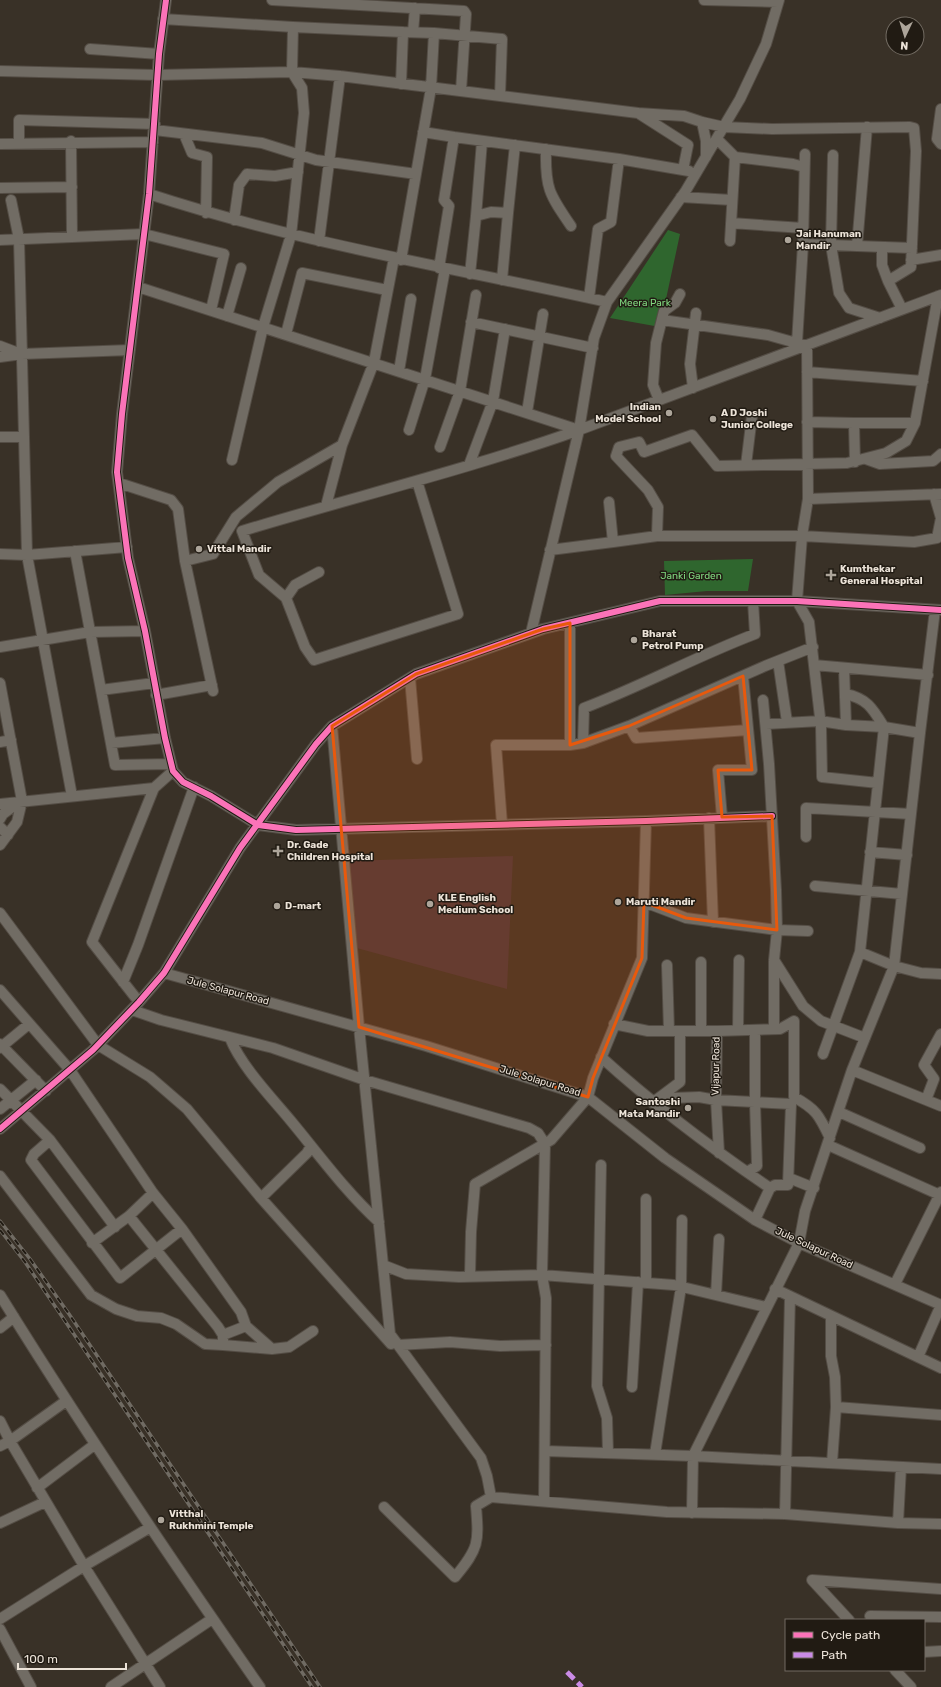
<svg xmlns="http://www.w3.org/2000/svg" width="941" height="1687" font-family="Rubik,sans-serif">
	<style>
		.education { fill: #47353a }
		.green { fill: #2f662e }
		.lines { fill: none; stroke-linecap: round; stroke-linejoin: round }
		.minor-casing { stroke: #544d45; stroke-width: 12 }
		.minor { stroke: #716c64; stroke-width: 10 }
		.rail-casing { stroke: #706b63; stroke-width: 3.5 }
		.rail { stroke: #211b13; stroke-width: 2; stroke-dasharray: 6; stroke-linecap: butt }
		.quiet { stroke: #ca8be6; stroke-width: 5; stroke-dasharray: 10 5; stroke-linecap: butt }
		.cycleway-casing { stroke: #211b13; stroke-width: 8 }
		.cycleway { stroke: #fb73b8; stroke-width: 6 }
		.marked { fill: #e8590c; fill-opacity: 0.2; stroke: #e8590c; stroke-width: 3; stroke-linejoin: round }
		.poi-dot { fill: #ada59a; stroke: #211b13; stroke-width: 1.5 }
		.labels { text-anchor: middle; dominant-baseline: central; stroke-width: 3; stroke-linejoin: round; paint-order: stroke }
		.poi-label { font-size: 10px; font-weight: bold; fill: #ece3d8; stroke: #211b13; text-anchor: start }
		.park-label { font-size: 10px; fill: #81d980; stroke: #211b13 }
		.street-label { font-size: 10px; fill: #ece3d8; stroke: #211b13 }
	</style>
	<rect width="100%" height="100%" fill="#393127"/>
	<path class="education" d="M 513,856 L 507,989 L 353,947 L 346,861 Z"/>
	<path class="green" d="M 668,230 L 680,234 L 660,327 L 610,318 Z
		M 753,559 L 748,591 L 707,591 L 665,595 L 664,561 Z"/>
	<g class="lines">
		<g class="minor-casing">
			<path id="minor" d="M 166,0 L 159,54 L 149,194 L 122,414 L 117,472 L 128,558 L 145,631 L 165,738 L 173,771 L 183,782 L 211,796 L 258,825 L 296,830 L 646,821 L 772,816
				M 272,0 L 464,11 L 466,14 L 461,91
				M 704,0 L 778,2
				M 163,19 L 293,27 L 403,32
				M 413,32 L 415,8
				M 434,33 L 502,39 L 500,96
				M 90,49 L 159,54
				M 0,71 L 157,75 L 292,72 L 340,76 L 638,113 L 688,145 L 683,170
				M 401,84 L 403,32 L 434,33 L 431,88 L 401,260
				M 941,109 L 937,139 L 941,144
				M 638,113 L 684,116 L 702,122 L 706,141 L 706,157
				M 702,122 L 724,127 L 772,129 L 910,127 L 914,128 L 916,151 L 911,267 L 888,281 L 902,309
				M 867,127 L 857,246 L 912,248
				M 155,130 L 262,143 L 316,160 L 416,174
				M 423,132 L 454,137
				M 184,134 L 192,153 L 207,157 L 206,213
				M 717,139 L 735,157 L 793,164 L 804,167
				M 71,141 L 72,237
				M 19,143 L 19,120 L 155,124
				M 0,144 L 153,142
				M 546,149 C 545,188 549,194 571,226
				M 805,154 L 803,244 L 831,245 L 839,293 L 849,308 L 880,318
				M 833,155 L 831,245 L 857,246
				M 0,188 L 72,187
				M 149,194 C 299,243 454,268 607,302
				M 681,197 L 732,200
				M 11,200 L 19,239 L 27,555 L 72,796
				M 476,216 L 482,141
				M 234,220 L 239,185 L 247,174 L 275,176 L 298,172
				M 731,223 L 803,228
				M 0,240 L 144,234 L 224,254 L 211,310
				M 319,241 L 340,76
				M 730,241 L 735,157
				M 882,247 L 882,265 L 888,281
				M 911,260 L 941,255
				M 439,268 L 449,206 L 444,200 L 454,137 L 619,159 L 689,171
				M 470,274 L 476,216 L 491,212 L 508,213 L 515,145
				M 502,280 L 508,213
				M 138,287 L 579,430
				M 589,298 L 598,229 L 611,222 L 619,159
				M 227,316 L 241,268
				M 662,320 L 768,335 L 807,346 L 808,499 L 941,494
				M 471,322 L 593,348
				M 286,334 L 302,273 L 387,290
				M 797,343 L 803,244
				M 0,346 L 21,354
				M 0,357 L 22,354 L 130,350
				M 399,371 L 411,299
				M 807,372 L 923,381
				M 693,388 L 690,364 L 696,313
				M 659,400 L 653,385 L 656,343 L 664,311 L 675,303 L 680,294
				M 527,412 L 543,314
				M 807,422 L 854,423 L 855,462
				M 854,423 L 915,423
				M 409,430 L 425,379 L 445,269
				M 579,430 L 594,338 L 607,302 L 685,192 L 740,99 L 766,44 L 779,0
				M 0,437 L 24,437
				M 440,447 L 460,391 L 476,295
				M 866,459 L 880,464 L 933,461 L 941,454
				M 232,460 L 263,327 L 291,235 L 304,113 L 302,88 L 292,72 L 293,27
				M 469,465 L 493,401 L 505,329
				M 746,465 L 752,416
				M 417,481 L 458,614 L 314,660 L 305,647 L 286,598 L 259,575 L 242,531 C 354,497 469,469 579,430
				M 119,483 L 171,500 L 178,509 L 185,561 L 213,691
				M 808,499 L 802,536 L 797,601 L 809,622 L 821,726 L 822,777 L 878,783
				M 326,506 L 342,445 L 374,362 L 394,258
				M 657,536 L 658,507 L 648,490 L 616,456 L 619,447 L 639,442 L 644,452 L 692,435 L 717,466 L 847,463 L 886,453 L 906,441 L 915,423 L 938,296
				M 613,542 L 657,536 L 802,536 L 914,542 L 937,538 L 941,518 L 934,494
				M 550,550 L 613,542 L 609,502
				M 75,551 L 115,765 L 171,764
				M 0,554 L 27,555 L 127,547
				M 185,561 L 213,554 L 236,517 L 278,482 L 342,445
				M 286,598 L 295,585 L 319,572
				M 570,623 L 570,745
				M 531,633 L 579,430 L 941,295
				M 0,647 L 90,632 L 145,631
				M 778,661 L 787,722
				M 814,665 L 928,675
				M 410,678 L 417,759
				M 0,683 L 22,801 L 17,822 L 0,845
				M 101,690 L 154,683
				M 845,694 C 867,698 873,709 884,727
				M 156,695 L 212,685
				M 763,700 L 769,764 L 776,890 L 777,930 L 774,960 L 803,1006 L 821,1021 L 865,1038
				M 766,724 L 820,721 L 846,725 L 844,668
				M 846,725 L 884,727
				M 332,726 L 359,1027 L 391,1344
				M 629,726 L 636,738 L 748,730
				M 920,733 L 935,610
				M 0,742 L 11,740
				M 111,743 L 165,738
				M 583,743 L 584,708 C 642,686 697,656 755,634 L 753,601
				M 0,804 L 154,788
				M 722,817 L 718,770 L 752,770 L 743,676
				M 709,818 L 713,922
				M 0,819 L 3,814 L 19,802
				M 502,824 L 496,745 L 570,745 L 583,743 L 629,726 L 765,666 L 813,647
				M 0,827 L 8,835
				M 806,837 L 806,808 L 911,814
				M 870,852 L 907,855
				M 815,886 L 902,894
				M 644,902 L 686,918 L 777,930 L 808,931
				M 0,913 L 98,1045 L 150,1077 L 187,1109 L 261,1198 L 391,1344
				M 667,965 L 669,1031
				M 164,973 L 426,1046 L 588,1097 L 665,1158 L 755,1220 L 799,1243 L 941,1305
				M 123,982 L 138,945 L 194,787
				M 0,990 L 70,1070 L 153,1193 L 182,1229 L 241,1312 L 246,1326 L 272,1349
				M 139,1002 L 92,942 L 154,788 L 173,771
				M 132,1010 L 161,1020 L 273,1048 L 365,1080 L 529,1128 L 538,1133 L 545,1144 L 542,1275 L 546,1298 L 544,1501
				M 614,1024 L 648,1031 L 717,1031 L 780,1029 L 794,1021 L 794,1097 C 816,1109 819,1115 830,1138
				M 774,1029 L 774,961
				M 738,1030 L 739,960
				M 701,1031 L 701,962
				M 717,1031 L 716,1100 L 719,1153
				M 230,1038 C 241,1066 272,1098 291,1121 C 320,1156 346,1192 379,1222
				M 0,1044 L 46,1091
				M 0,1048 L 29,1024
				M 823,1054 L 860,952 L 894,966 L 920,733 L 884,727 L 860,952
				M 601,1057 C 654,1105 711,1148 770,1188 L 755,1220
				M 852,1070 L 941,1106
				M 0,1089 L 50,1140 L 115,1227
				M 656,1100 L 680,1082 L 680,1031
				M 926,1100 L 934,1079 L 924,1065 L 941,1034
				M 653,1103 L 672,1098 L 699,1097 L 716,1100 L 791,1104 L 788,1185 L 775,1185 L 770,1188
				M 0,1109 L 36,1080
				M 839,1112 L 920,1148
				M 0,1129 L 93,1050 L 139,1002 L 164,973 L 240,848 L 316,744 L 332,726 L 416,674 L 543,629 L 660,601 L 797,601 L 941,610
				M 50,1140 L 34,1154 L 31,1160 L 120,1278 L 182,1229
				M 828,1145 L 940,1195
				M 601,1165 L 597,1386 L 607,1418 L 608,1453
				M 747,1172 L 757,1166 L 755,1103 L 755,1030
				M 0,1176 L 91,1295 L 116,1309 L 137,1316 L 161,1318 L 176,1324 L 205,1344 L 223,1345 L 223,1335 L 218,1327 L 129,1216
				M 789,1178 L 814,1188
				M 261,1198 L 307,1153 L 311,1146
				M 646,1199 L 646,1283
				M 92,1243 L 129,1216 L 153,1193
				M 383,1265 L 406,1274 L 459,1277 L 542,1275 L 674,1285 L 766,1307
				M 470,1276 L 471,1232 L 475,1184 L 551,1140 L 588,1097 L 593,1078 L 642,958 L 646,821
				M 895,1284 L 941,1192
				M 775,1289 L 941,1368
				M 0,1295 C 83,1429 170,1558 260,1687
				M 716,1295 L 719,1239
				M 831,1316 L 831,1356 L 835,1377 L 836,1407 L 832,1463
				M 0,1328 L 14,1317
				M 390,1334 L 481,1458 L 487,1476 L 491,1497
				M 223,1335 L 246,1326
				M 223,1345 L 272,1349 L 289,1347 L 313,1331
				M 398,1345 L 450,1342 L 500,1346 L 546,1345
				M 918,1357 L 941,1305
				M 632,1387 L 638,1282
				M 836,1407 L 941,1415
				M 0,1421 L 10,1441 L 84,1566 L 160,1687
				M 0,1446 L 10,1441 L 66,1401
				M 545,1451 L 693,1456 L 941,1469
				M 655,1454 L 681,1287 L 682,1220
				M 37,1488 L 94,1445
				M 384,1507 L 455,1577 C 479,1548 479,1543 476,1506 L 491,1497 L 667,1512 L 785,1514 L 898,1523 L 941,1524
				M 692,1513 L 693,1456 L 799,1243 L 805,1211 L 852,1070 L 894,966 L 921,973 L 941,974
				M 785,1514 L 790,1296
				M 0,1523 L 45,1502
				M 898,1523 L 901,1467
				M 0,1619 L 84,1566 L 149,1528
				M 849,1620 L 812,1580 L 941,1589
				M 875,1620 L 870,1616 L 941,1617
				M 0,1629 L 31,1687
				M 924,1652 L 941,1651
				M 895,1670 L 911,1687
				M 111,1687 L 212,1619"/>
		</g>
		<use href="#minor" class="minor"/>
		<g class="rail-casing">
			<path id="rail" d="M 0,1221 L 30,1259 L 69,1314 L 320,1687
				M 0,1230 L 25,1262 L 63,1318 L 312,1687"/>
		</g>
		<use href="#rail" class="rail"/>
		<path class="quiet" d="M 567,1672 L 582,1687"/>
		<g class="cycleway-casing">
			<path id="cycleway" d="M 166,0 L 159,54 L 149,194 L 122,414 L 117,472 L 128,558 L 145,631 L 165,738 L 173,771 L 183,782 L 211,796 L 258,825 L 296,830 L 646,821 L 772,816
				M 0,1129 L 93,1050 L 139,1002 L 164,973 L 240,848 L 316,744 L 332,726 L 416,674 L 543,629 L 660,601 L 797,601 L 941,610"/>
		</g>
		<use href="#cycleway" class="cycleway"/>
	</g>
	<path class="marked" d="M 570,623 L 570,745 L 629,726 L 743,676 L 752,770 L 718,770 L 722,817 L 772,816 L 777,930 L 686,918 L 644,902 L 642,958 L 593,1078 L 588,1097 L 359,1027 L 332,726 L 416,674 L 543,629 Z"/>
	<g class="poi-dot">
		<circle cx="788" cy="240" r="4"/>
		<circle cx="669" cy="413" r="4"/>
		<circle cx="713" cy="419" r="4"/>
		<circle cx="199" cy="549" r="4"/>
		<path d="M829 569h4v4h4v4h-4v4h-4v-4h-4v-4h4z"/>
		<circle cx="634" cy="640" r="4"/>
		<path d="M276 845h4v4h4v4h-4v4h-4v-4h-4v-4h4z"/>
		<circle cx="618" cy="902" r="4"/>
		<circle cx="430" cy="904" r="4"/>
		<circle cx="277" cy="906" r="4"/>
		<circle cx="688" cy="1108" r="4"/>
		<circle cx="161" cy="1520" r="4"/>
	</g>
	<g class="labels">
		<g class="poi-label">
			<text x="796" y="234">Jai Hanuman<tspan x="796" dy="12">Mandir</tspan></text>
			<text x="661" y="407" text-anchor="end">Indian<tspan x="661" dy="12">Model School</tspan></text>
			<text x="721" y="413">A D Joshi<tspan x="721" dy="12">Junior College</tspan></text>
			<text x="207" y="549">Vittal Mandir</text>
			<text x="840" y="569">Kumthekar<tspan x="840" dy="12">General Hospital</tspan></text>
			<text x="642" y="634">Bharat<tspan x="642" dy="12">Petrol Pump</tspan></text>
			<text x="287" y="845">Dr. Gade<tspan x="287" dy="12">Children Hospital</tspan></text>
			<text x="438" y="898">KLE English<tspan x="438" dy="12">Medium School</tspan></text>
			<text x="626" y="902">Maruti Mandir</text>
			<text x="285" y="906">D-mart</text>
			<text x="680" y="1102" text-anchor="end">Santoshi<tspan x="680" dy="12">Mata Mandir</tspan></text>
			<text x="169" y="1514">Vitthal<tspan x="169" dy="12">Rukhmini Temple</tspan></text>
		</g>
		<g class="park-label">
			<text x="645" y="303">Meera Park</text>
			<text x="691" y="576">Janki Garden</text>
		</g>
		<g class="street-label">
			<text transform="translate(228 991) rotate(15)">Jule Solapur Road</text>
			<text transform="translate(716 1066) rotate(-89)">Vijapur Road</text>
			<text transform="translate(540 1081) rotate(17)">Jule Solapur Road</text>
			<text transform="translate(814 1248) rotate(25)">Jule Solapur Road</text>
		</g>
	</g>
	<rect x="785" y="1619" width="140" height="52" fill="#211b13" stroke="#726b62"/>
	<rect x="793" y="1632" width="20" height="6" fill="#fb73b8" stroke="#726b62"/>
	<text x="821" y="1639" font-size="12" fill="#ece3d8">Cycle path</text>
	<rect x="793" y="1652" width="20" height="6" fill="#ca8be6" stroke="#726b62"/>
	<text x="821" y="1659" font-size="12" fill="#ece3d8">Path</text>
	<g transform="translate(905 36) rotate(184)"><circle r="19" fill="#211b13" stroke="#726b62"/>
	<path d="M0-3L7 15L0 10L-7 15Z" fill="#ada59a"/>
	<text y="-6" font-size="11" font-weight="bold" text-anchor="middle" fill="#ece3d8">N</text>
	</g>
	<path d="M18 1663v6h108v-6" fill="none" stroke="#ece3d8" stroke-width="2"/>
	<text x="24" y="1663" font-size="12" fill="#ece3d8" stroke="#211b13" stroke-width="3" paint-order="stroke">100 m</text>
</svg>
